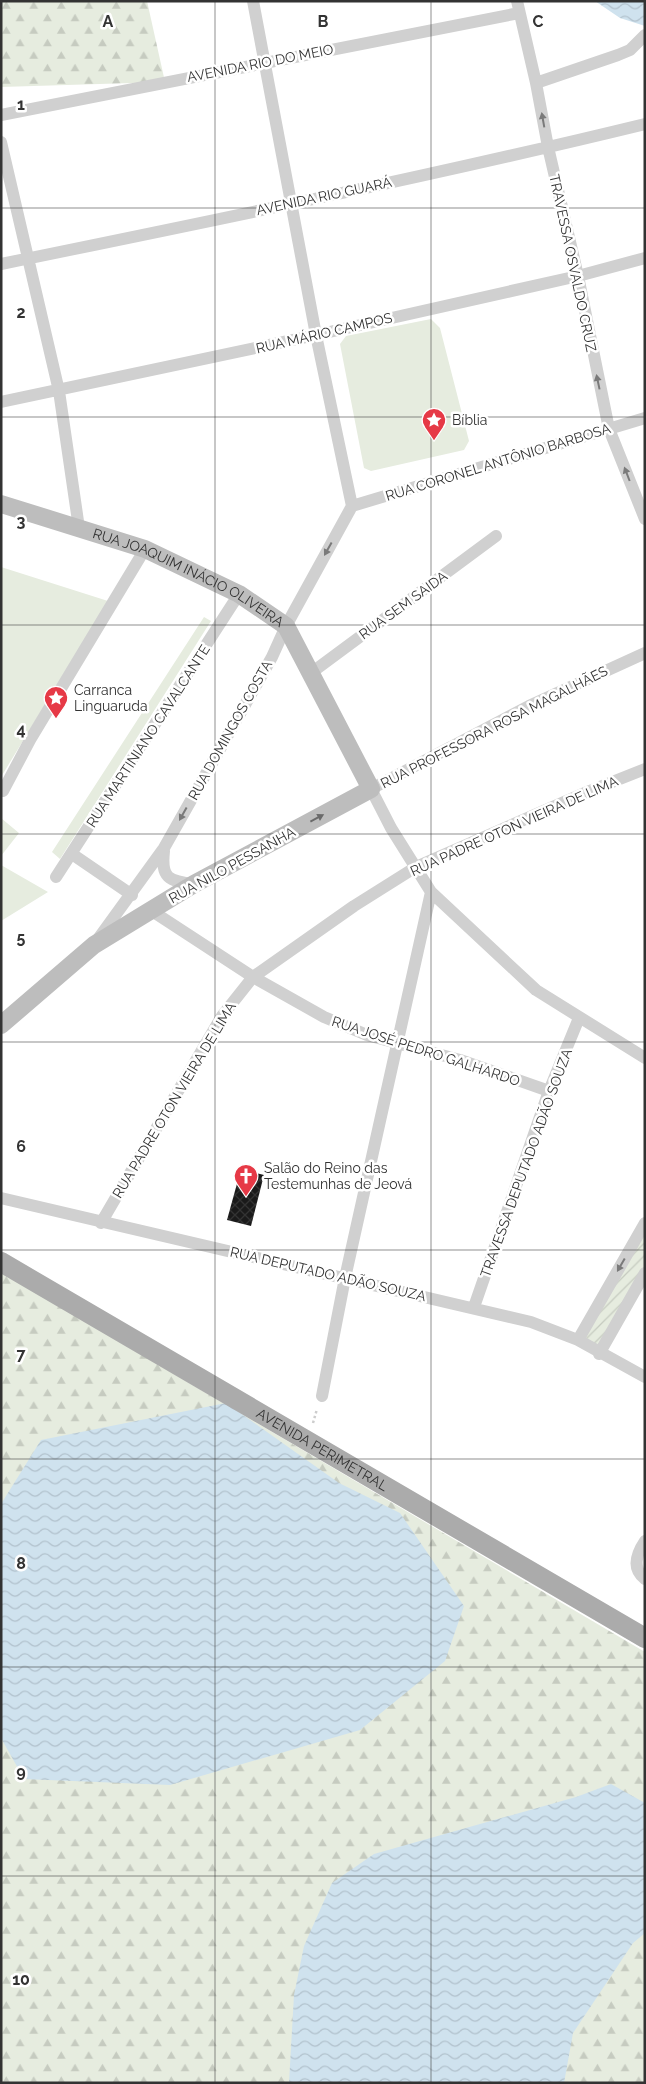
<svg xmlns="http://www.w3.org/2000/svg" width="646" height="2084" font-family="Raleway,sans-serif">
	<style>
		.forest { fill: url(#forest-firs) }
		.park { fill: #e6ecdf }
		.garden { fill: url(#garden-furrows) }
		.water { fill: url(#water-waves) }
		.building { fill: url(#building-cross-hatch) }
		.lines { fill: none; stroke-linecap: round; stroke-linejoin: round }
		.path { stroke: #cdcdcd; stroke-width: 2.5; stroke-dasharray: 2.5 2.5; stroke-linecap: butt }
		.street { stroke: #d0d0d0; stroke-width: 12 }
		.secondary { stroke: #bdbdbd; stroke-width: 18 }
		.primary { stroke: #ababab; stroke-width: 20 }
		.oneway { fill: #7a7a7a }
		.oneway2 { fill: #6a6a6a }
		.grid { fill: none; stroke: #333; stroke-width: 1; stroke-opacity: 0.55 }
		.labels { text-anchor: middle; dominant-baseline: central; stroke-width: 5; stroke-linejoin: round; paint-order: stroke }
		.street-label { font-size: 14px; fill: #333; stroke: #fff }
		.poi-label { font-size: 14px; fill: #333; stroke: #fff; text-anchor: start }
		.grid-label { font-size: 16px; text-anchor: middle; font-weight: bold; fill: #333; stroke: #fff; stroke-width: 5; stroke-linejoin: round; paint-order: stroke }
	</style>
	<defs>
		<pattern id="forest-firs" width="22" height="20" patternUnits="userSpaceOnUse" patternTransform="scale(1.25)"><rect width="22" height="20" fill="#e6ecdf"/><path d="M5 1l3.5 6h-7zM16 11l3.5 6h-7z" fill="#c6cbc0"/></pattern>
		<pattern id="garden-furrows" width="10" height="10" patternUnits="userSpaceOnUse" patternTransform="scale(1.25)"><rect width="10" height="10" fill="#e6ecdf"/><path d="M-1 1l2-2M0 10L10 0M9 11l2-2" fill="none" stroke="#c6cbc0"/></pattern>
		<pattern id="water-waves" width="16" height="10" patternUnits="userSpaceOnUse" patternTransform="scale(1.25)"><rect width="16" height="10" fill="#cfe2ee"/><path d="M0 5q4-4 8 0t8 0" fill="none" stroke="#b2c2cd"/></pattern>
		<pattern id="building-cross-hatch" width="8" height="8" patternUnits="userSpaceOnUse" patternTransform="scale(1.25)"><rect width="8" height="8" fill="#1a1a1a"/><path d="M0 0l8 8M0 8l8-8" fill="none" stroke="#333"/></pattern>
	</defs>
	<rect width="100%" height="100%" fill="#fff"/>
	<path class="forest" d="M 1,1 L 147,1 L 165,82 L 1,87 Z
		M 1,1272 L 645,1652 L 645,2083 L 1,2083 Z"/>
	<path class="park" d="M 431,319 L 440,328 L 469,441 L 464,450 L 371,471 L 364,468 L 340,344 L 346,336 Z
		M 1,567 L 108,601 L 1,777 Z
		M 204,617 L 211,621 L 60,859 L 52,852 Z
		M 1,818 L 19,833 L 1,856 Z
		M 1,865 L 48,892 L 1,921 Z"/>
	<path class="garden" d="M 645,1223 L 645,1273 L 599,1354 L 578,1340 Z"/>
	<path class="water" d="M 595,1 L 645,1 L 645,26 L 620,18 Z
		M 226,1403 L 339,1483 L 400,1513 L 464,1606 L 445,1661 L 360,1730 L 170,1785 L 24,1779 L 1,1738 L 1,1504 L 41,1440 Z
		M 611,1784 L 645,1803 L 645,1933 L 633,1943 L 573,2033 L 564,2083 L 289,2083 L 294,1995 L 304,1946 L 332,1883 L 374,1854 L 576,1797 Z"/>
	<path class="building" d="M 241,1169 L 264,1175 L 251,1226 L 227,1220 Z"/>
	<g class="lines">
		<path class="path" d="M 313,1423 L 317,1409"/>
		<path class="street" d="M 253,1 L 316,335 L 352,506
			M 517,1 L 536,83 L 548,147 L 578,276 L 609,429 L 645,519
			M 536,83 L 618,55 L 630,50 L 645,35
			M 1,115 L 519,13
			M 1,142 L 59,391 L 79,528
			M 1,264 C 216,220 431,176 645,124
			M 1,402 L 316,335 L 578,276 L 645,258
			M 352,506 L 645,418
			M 645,653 L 529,706 L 371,789 L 391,828 L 431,892 L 536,990 L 645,1058
			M 311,673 L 496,536
			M 3,791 L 30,740 L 145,549
			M 164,851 C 161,878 168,881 194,884
			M 72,854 L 132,895
			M 56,877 L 239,594
			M 152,911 L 253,977 L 324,1017 L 367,1035 L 460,1060 L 549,1091
			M 98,939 L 164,848 L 272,657 L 286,626 L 352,506
			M 1,1198 L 531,1322 L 578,1340 L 645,1377
			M 101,1223 L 222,1016 L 253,977 L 354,906 L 416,867 L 587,792 L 645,769
			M 474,1307 L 549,1091 L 579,1018
			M 578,1340 L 645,1223
			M 599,1354 L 645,1273
			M 322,1396 L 345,1278 L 431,892
			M 645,1541 C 637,1553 631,1568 645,1579"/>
		<path class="secondary" id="s1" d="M 1,504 L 145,549 L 239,594 L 286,626 L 371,789 L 194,884 L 94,945 L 1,1025"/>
		<path class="primary" id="s2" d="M 1,1262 L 645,1638"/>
	</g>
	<defs><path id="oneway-solid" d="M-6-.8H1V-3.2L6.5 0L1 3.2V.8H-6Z" transform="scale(1.25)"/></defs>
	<g class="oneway">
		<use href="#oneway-solid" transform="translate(543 120) rotate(-100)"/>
		<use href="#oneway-solid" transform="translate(598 382) rotate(-102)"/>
		<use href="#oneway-solid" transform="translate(627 474) rotate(-111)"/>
		<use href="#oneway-solid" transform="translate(328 549) rotate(119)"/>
		<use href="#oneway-solid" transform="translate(183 814) rotate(119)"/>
		<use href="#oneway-solid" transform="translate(621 1265) rotate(120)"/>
	</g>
	<use class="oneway2" href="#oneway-solid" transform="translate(317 818) rotate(-28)"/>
	<path class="grid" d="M 215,1 L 215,2083M 431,1 L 431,2083M 1,208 L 645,208M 1,417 L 645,417M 1,625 L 645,625M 1,834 L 645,834M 1,1042 L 645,1042M 1,1250 L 645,1250M 1,1459 L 645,1459M 1,1667 L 645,1667M 1,1876 L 645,1876"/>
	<defs>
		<g id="sight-pin" transform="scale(1.25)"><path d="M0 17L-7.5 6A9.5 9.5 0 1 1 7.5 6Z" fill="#e63946" stroke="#fff"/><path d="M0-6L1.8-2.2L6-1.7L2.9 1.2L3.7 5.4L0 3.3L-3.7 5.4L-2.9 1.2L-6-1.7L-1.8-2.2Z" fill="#fff"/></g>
		<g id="church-pin" transform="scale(1.25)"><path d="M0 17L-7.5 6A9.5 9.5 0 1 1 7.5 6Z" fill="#e63946" stroke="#fff"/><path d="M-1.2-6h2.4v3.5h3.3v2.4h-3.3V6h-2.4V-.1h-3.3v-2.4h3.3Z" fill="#fff"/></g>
	</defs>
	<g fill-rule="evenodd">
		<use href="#sight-pin" x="434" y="420"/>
		<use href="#sight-pin" x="56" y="698"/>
		<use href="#church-pin" x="246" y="1176"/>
	</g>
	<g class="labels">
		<g class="street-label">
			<text transform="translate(260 63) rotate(-11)">AVENIDA RIO DO MEIO</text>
			<text transform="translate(324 196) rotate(-12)">AVENIDA RIO GUARÁ</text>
			<text transform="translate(573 263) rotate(78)">TRAVESSA OSVALDO CRUZ</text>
			<text transform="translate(324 333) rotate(-13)">RUA MÁRIO CAMPOS</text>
			<text transform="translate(498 462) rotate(-17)">RUA CORONEL ANTÔNIO BARBOSA</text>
			<text stroke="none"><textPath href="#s1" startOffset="202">RUA JOAQUIM INÁCIO OLIVEIRA</textPath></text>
			<text transform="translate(403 605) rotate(-36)">RUA SEM SAIDA</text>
			<text transform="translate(494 727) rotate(-27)">RUA PROFESSORA ROSA MAGALHÃES</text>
			<text transform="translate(230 730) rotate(-61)">RUA DOMINGOS COSTA</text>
			<text transform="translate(148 736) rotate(-57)">RUA MARTINIANO CAVALCANTE</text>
			<text transform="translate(514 826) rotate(-24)">RUA PADRE OTON VIEIRA DE LIMA</text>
			<text transform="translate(232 865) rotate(-29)">RUA NILO PESSANHA</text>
			<text transform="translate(426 1051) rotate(18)">RUA JOSÉ PEDRO GALHARDO</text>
			<text transform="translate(174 1100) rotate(-59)">RUA PADRE OTON VIEIRA DE LIMA</text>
			<text transform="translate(526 1163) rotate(-70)">TRAVESSA DEPUTADO ADÃO SOUZA</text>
			<text transform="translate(328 1274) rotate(13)">RUA DEPUTADO ADÃO SOUZA</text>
			<text stroke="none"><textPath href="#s2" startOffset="372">AVENIDA PERIMETRAL</textPath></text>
		</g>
		<g class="poi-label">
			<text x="452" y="420">Bíblia</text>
			<text x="74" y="690">Carranca<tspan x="74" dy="16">Linguaruda</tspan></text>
			<text x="264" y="1168">Salão do Reino das<tspan x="264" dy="16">Testemunhas de Jeová</tspan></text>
		</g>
	</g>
	<g class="grid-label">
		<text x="108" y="27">A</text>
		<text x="323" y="27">B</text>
		<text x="538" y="27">C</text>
		<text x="21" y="110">1</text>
		<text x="21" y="318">2</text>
		<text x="21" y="527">3</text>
		<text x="21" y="735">4</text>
		<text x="21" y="943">5</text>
		<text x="21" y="1152">6</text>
		<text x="21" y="1360">7</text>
		<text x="21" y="1569">8</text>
		<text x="21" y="1777">9</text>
		<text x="21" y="1985">10</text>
	</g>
	<rect width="646" height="2084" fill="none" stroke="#333333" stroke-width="5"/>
</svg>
